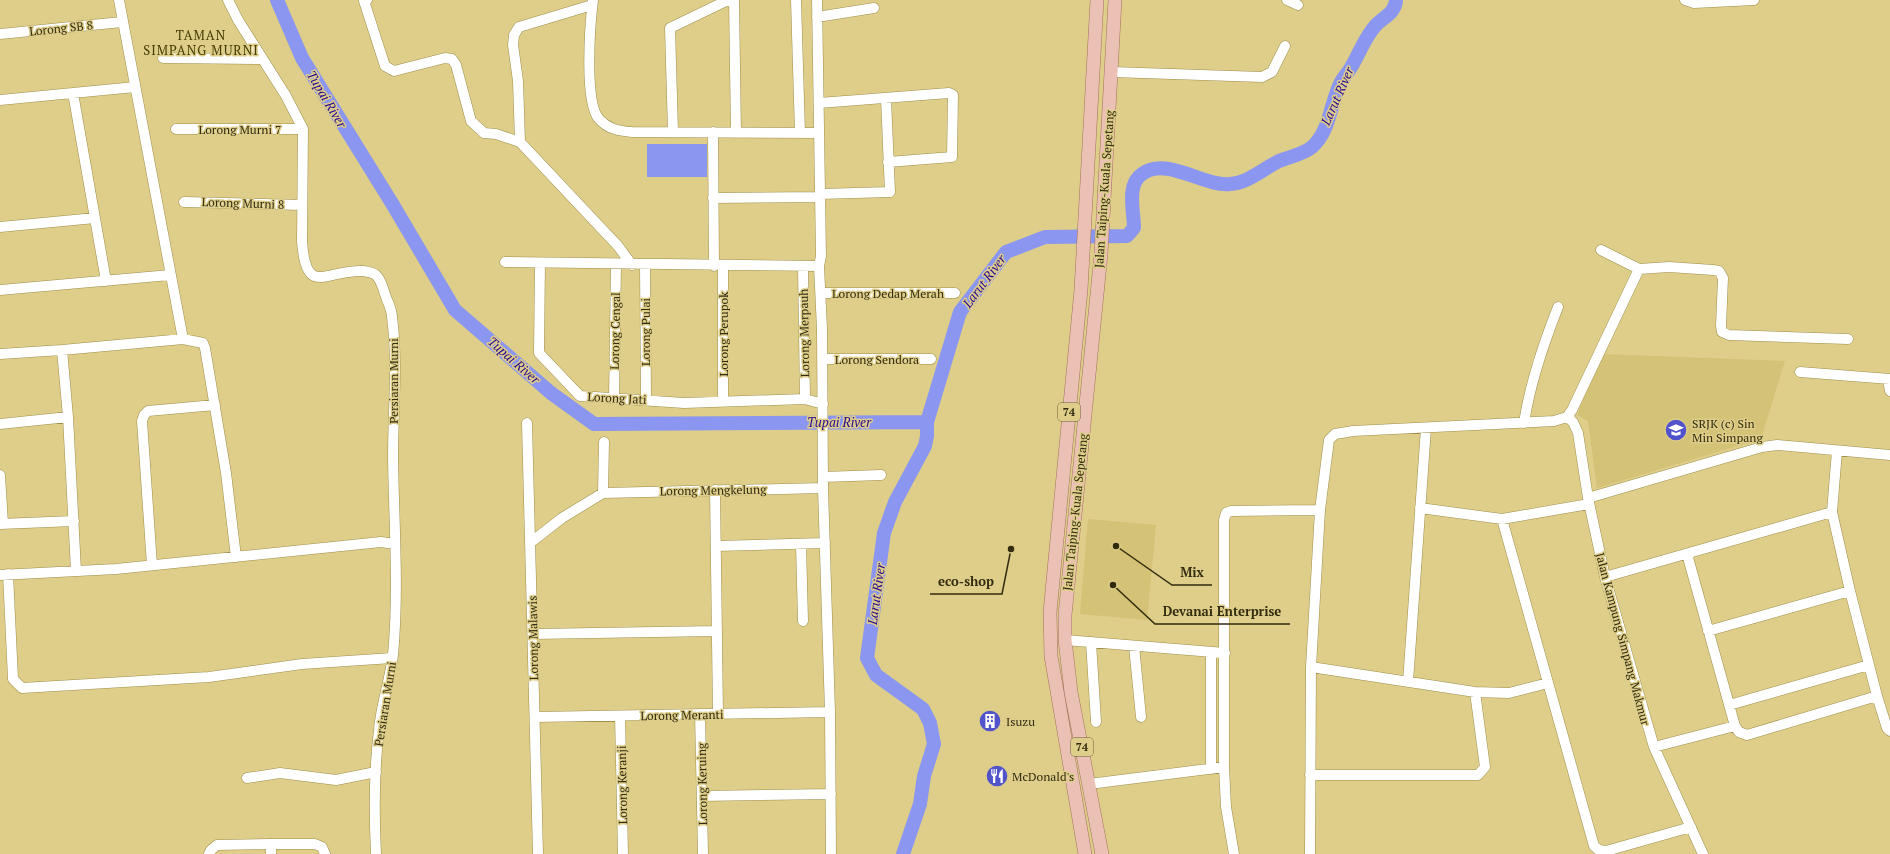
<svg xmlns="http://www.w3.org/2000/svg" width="1890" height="854" font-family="'PT Serif',serif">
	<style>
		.built { fill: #d4c276 }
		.water { fill: #8a96ef }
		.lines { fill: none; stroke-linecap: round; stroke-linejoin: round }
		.river { stroke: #8a96ef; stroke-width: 14 }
		.minor-casing { stroke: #9d8e4b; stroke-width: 11 }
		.major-casing { stroke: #a3725a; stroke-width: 14 }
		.minor { stroke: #fff; stroke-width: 10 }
		.major { stroke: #ecc1b5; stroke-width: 13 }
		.labels { text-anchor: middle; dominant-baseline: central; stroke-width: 3; stroke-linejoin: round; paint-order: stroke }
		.shield { fill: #dece8a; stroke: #665c34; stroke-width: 1 }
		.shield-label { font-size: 11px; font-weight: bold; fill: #322b0f }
		.street-label { font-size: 12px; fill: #322b0f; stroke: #dece8a }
		.poi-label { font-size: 12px; fill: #322b0f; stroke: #dece8a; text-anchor: start }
		.neighbourhood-label { font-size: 13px; letter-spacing: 1px; fill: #463b02; stroke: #dece8a }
		.water-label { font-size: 13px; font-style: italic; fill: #270692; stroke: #dece8a }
		.leader { fill: none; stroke: #322b0f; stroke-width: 1.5 }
		.callout-dot { fill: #322b0f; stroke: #dece8a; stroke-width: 1.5 }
		.callout-label { font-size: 13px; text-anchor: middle; font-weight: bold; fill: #322b0f; stroke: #dece8a; stroke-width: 3; stroke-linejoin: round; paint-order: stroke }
	</style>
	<rect width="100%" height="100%" fill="#dece8a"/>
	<path class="built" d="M 1601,354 L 1785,361 L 1761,439 L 1597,488 L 1588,421 L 1577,415 Z
		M 1088,519 L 1156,525 L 1147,620 L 1080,614 Z"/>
	<path class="water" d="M 647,144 L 707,144 L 707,177 L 647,177 Z"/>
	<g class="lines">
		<path class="river" d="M 277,0 L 302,58 L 393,205 L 455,310 L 551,393 L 594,424 L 927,422
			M 903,854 L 920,804 L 924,776 L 934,744 L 930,723 L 923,709 L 876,675 L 867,658 L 884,533 L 895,502 L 925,446 L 927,436 L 927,422 L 960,312 L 1006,252 L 1045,237 L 1127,236 L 1134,228 C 1134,211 1126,185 1142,174 C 1167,156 1204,187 1230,184 C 1248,183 1263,169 1279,161 C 1289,157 1304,154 1312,147 C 1330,131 1330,105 1340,84 C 1342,79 1347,74 1350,69 C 1359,55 1364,38 1376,25 C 1383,18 1396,12 1396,0"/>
		<g class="minor-casing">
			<path id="minor" d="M 119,0 L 183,339
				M 228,0 L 238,20 L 286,96 L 303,129 L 302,241 C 306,299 326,269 363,271 C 368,272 372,272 376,275 C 381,280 383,288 385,294 C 387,301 392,309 392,317 C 398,363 393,411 393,458 C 394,524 399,590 393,655 C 390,680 381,705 379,730 C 374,770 374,813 376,854
				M 367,0 L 364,1 L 385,66 L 394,71 L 445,58 L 452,59 L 456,65 L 471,121 L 484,133 L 496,134 L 520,142
				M 593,0 C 590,24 584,102 599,119 C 608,129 619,131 632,132 L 819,133
				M 734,0 L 736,133
				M 796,0 L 800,133
				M 817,0 L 821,256 L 819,266 L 822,329 L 823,488 L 830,712 L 831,854
				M 1287,0 L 1298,5
				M 1685,0 L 1694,3 L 1754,0
				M 592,5 L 519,27 L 514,35 L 513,45 L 518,81 L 520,142 L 618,246 L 632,265
				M 817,17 L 874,8
				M 0,34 L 122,22
				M 163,58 L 261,59
				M 1112,72 L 1262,77 L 1272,72 L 1285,46
				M 73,93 L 106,281
				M 0,100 L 135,87
				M 819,103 L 949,93 L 953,95 L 952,157 L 888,162
				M 176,129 L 303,129
				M 673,132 L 670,28 L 728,0
				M 713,132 L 714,266
				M 820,194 L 890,192 L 886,99
				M 713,198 L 820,197
				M 184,202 L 302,205
				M 0,227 L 95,218
				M 505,262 L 819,266
				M 540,263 L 539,353 L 580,396 L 684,403 L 805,399 L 823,404
				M 645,265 L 646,400
				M 803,266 L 805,399
				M 1639,269 L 1669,267 L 1713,270 L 1719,271 L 1723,278 L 1721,326 L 1722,332 L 1729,335 L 1848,339
				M 0,290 L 170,275
				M 821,293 L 955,293
				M 62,350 L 68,417 L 76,571
				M 0,354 L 62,350 L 183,339 L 203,343 L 205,348 L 226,473 L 236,557
				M 822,359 L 931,359
				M 1800,372 L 1890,379
				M 1888,379 L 1890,391
				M 614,398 L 616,264
				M 723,401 L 723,266
				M 1567,417 L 1573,422 L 1578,433 L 1588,498 L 1605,577 L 1654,747 L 1703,854
				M 527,423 L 538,854
				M 1524,423 C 1530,383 1543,345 1558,307
				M 0,424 L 68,417
				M 1837,451 L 1832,512 L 1850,591 L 1877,696 L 1887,728 L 1890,731
				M 0,475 L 3,524
				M 823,477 L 881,475
				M 715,490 L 718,714
				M 603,493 L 604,442
				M 1588,498 L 1762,447 L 1777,445 L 1890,455
				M 1420,508 L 1502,519 L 1589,504
				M 1502,519 L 1594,846 L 1599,850 L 1606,851 L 1691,827
				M 0,524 L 74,521
				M 530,543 L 562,518 L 603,493 L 823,488
				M 801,544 L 803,621
				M 716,546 L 825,543
				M 1687,554 L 1735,726
				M 152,565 L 142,421 L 144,415 L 148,411 L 215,405
				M 8,574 L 13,679 L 22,688 L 209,677 L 302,664 L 392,658
				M 0,575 L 116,569 L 381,542 L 395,544
				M 1605,577 L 1832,512
				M 1708,631 L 1850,591
				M 533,634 L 717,631
				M 1065,640 L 1225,653
				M 1091,642 L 1096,722
				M 1134,646 L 1141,717
				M 1311,667 L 1475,692 L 1509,693 L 1548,683
				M 1408,682 L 1426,428
				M 1729,705 L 1869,665
				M 700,714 L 703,854
				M 620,716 L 623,854
				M 535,717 L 830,712
				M 1654,747 L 1735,726 L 1739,732 L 1747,735 L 1877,696
				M 1211,769 L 1211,652
				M 1310,775 L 1478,775 L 1485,767 L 1475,692
				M 247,778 L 280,773 L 336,780 L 376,772
				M 1089,784 L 1224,767
				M 702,796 L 831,794
				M 271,844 L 315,844 L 322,847 L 325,854
				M 209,854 L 211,850 L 217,845 L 271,844 L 271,854
				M 1234,854 L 1226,807 L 1224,767 L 1224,520 L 1226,513 L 1231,511 L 1320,510
				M 1310,854 L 1311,667 L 1320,510 L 1329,440 L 1335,434 L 1353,431 L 1554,421 L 1567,417 L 1572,410 L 1639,269 L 1601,250"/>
		</g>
		<g class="major-casing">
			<path id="major" d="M 1085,854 L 1051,656 L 1050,612 L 1081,290 L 1097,0
				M 1102,854 L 1071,692 L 1065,640 L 1065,615 L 1101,254 L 1115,0"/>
		</g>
		<use href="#minor" class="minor"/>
		<use href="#major" class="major"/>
	</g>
	<defs>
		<g id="school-disc" transform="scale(1.15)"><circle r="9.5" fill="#5053ca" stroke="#dece8a"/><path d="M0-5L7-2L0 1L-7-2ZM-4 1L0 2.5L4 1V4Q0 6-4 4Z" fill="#fff"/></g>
		<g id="building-disc" transform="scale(1.15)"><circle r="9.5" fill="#5053ca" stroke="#dece8a"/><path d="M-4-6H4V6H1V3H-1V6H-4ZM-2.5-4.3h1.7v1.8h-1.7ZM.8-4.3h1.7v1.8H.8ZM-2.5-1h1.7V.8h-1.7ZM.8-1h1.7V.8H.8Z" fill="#fff"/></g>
		<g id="restaurant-disc" transform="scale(1.15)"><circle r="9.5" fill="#5053ca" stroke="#dece8a"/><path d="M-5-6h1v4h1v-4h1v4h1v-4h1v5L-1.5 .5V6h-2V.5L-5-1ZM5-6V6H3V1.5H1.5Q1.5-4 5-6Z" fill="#fff"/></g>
	</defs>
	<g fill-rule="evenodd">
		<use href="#school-disc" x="1676" y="430"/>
		<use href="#building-disc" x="990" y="721"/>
		<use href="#restaurant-disc" x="997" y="776"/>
	</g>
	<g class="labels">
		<g class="shield">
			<rect x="1058" y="403" width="22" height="18" rx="3"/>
			<rect x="1071" y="738" width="22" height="18" rx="3"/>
		</g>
		<g class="shield-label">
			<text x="1069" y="412">74</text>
			<text x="1082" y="747">74</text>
		</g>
		<g class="street-label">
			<text transform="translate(61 28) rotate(-6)">Lorong SB 8</text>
			<text x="240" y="129">Lorong Murni 7</text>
			<text transform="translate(1104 189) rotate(-86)">Jalan Taiping-Kuala Sepetang</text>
			<text transform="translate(243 203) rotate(2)">Lorong Murni 8</text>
			<text x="888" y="293">Lorong Dedap Merah</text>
			<text transform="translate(615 331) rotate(-89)">Lorong Cengal</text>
			<text transform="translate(645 332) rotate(-90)">Lorong Pulai</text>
			<text transform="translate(804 333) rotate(-91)">Lorong Merpauh</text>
			<text transform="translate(723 334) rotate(-90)">Lorong Perupok</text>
			<text x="877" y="359">Lorong Sendora</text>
			<text transform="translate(393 381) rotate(-90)">Persiaran Murni</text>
			<text transform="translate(617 398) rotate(3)">Lorong Jati</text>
			<text transform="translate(713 490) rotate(-1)">Lorong Mengkelung</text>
			<text transform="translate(1075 512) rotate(-84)">Jalan Taiping-Kuala Sepetang</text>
			<text transform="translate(533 638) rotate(-91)">Lorong Malawis</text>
			<text transform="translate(1623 639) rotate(75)">Jalan Kampung Simpang Makmur</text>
			<text transform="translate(385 704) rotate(-81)">Persiaran Murni</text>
			<text transform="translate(682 715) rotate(-1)">Lorong Meranti</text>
			<text transform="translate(702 784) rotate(-91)">Lorong Keruing</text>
			<text transform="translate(622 785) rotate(-91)">Lorong Keranji</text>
		</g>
		<g class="poi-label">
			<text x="1692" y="423">SRJK (c) Sin<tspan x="1692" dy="14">Min Simpang</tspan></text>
			<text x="1006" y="721">Isuzu</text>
			<text x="1012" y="776">McDonald's</text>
		</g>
		<g class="neighbourhood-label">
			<text x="201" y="35">TAMAN<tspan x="201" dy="15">SIMPANG MURNI</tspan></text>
		</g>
		<g class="water-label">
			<text transform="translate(1337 96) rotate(-66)">Larut River</text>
			<text transform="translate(327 99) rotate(59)">Tupai River</text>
			<text transform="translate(984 281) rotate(-53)">Larut River</text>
			<text transform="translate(514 360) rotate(41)">Tupai River</text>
			<text x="839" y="422">Tupai River</text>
			<text transform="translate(876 594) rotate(-82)">Larut River</text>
		</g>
	</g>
	<path class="leader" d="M1116 546L1172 585H1212M1011 549L1002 594H930M1113 585L1155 624H1290"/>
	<g class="callout-dot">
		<circle cx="1116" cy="546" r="4"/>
		<circle cx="1011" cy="549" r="4"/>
		<circle cx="1113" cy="585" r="4"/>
	</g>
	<g class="callout-label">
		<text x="1192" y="577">Mix</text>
		<text x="966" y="586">eco-shop</text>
		<text x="1222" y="616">Devanai Enterprise</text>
	</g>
</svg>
